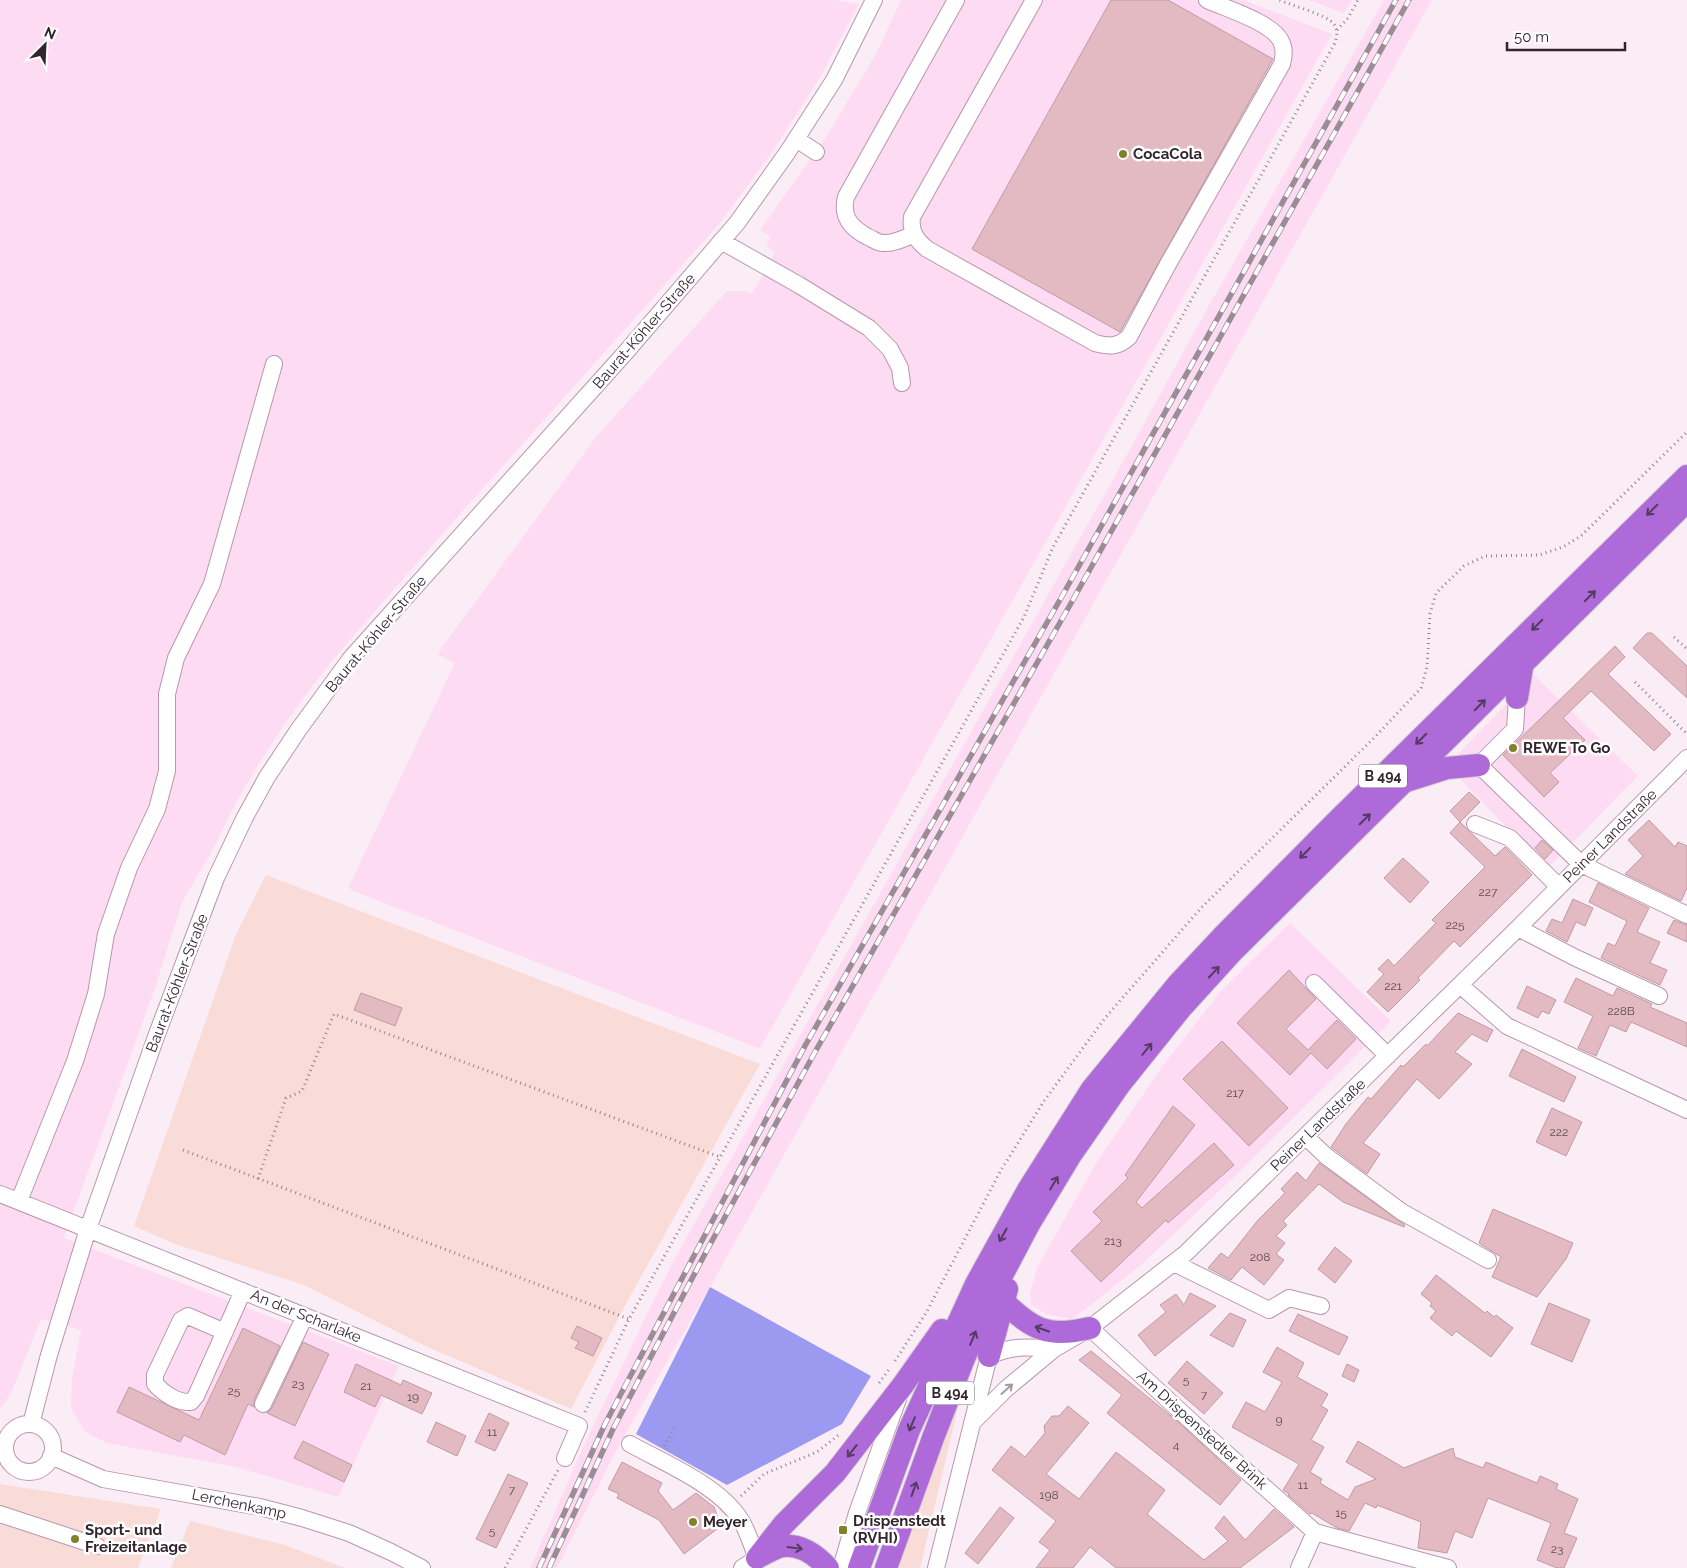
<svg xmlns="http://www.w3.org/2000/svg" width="1687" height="1568" font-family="Raleway,sans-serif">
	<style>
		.built { fill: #fddcf3 }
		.green { fill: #f9dcd7 }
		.water { fill: #9b99f0 }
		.building { fill: #e3bac2; stroke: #c19aa2 }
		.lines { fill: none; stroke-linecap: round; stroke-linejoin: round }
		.minor-casing { stroke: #b797ad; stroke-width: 18 }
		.highway-casing { stroke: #d2cfd1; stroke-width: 24 }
		.path { stroke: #92848d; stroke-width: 3; stroke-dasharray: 1 4; stroke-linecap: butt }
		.minor { stroke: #fff; stroke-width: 16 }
		.highway { stroke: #ad6ad8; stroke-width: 22 }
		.rail-casing { stroke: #9b8d96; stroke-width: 5.5 }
		.rail { stroke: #fff; stroke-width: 4; stroke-dasharray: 11; stroke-linecap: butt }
		.oneway { stroke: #573a61 }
		.oneway2 { stroke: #a39da1 }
		.poi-dot { fill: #7f822b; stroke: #fff; stroke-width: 2 }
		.labels { text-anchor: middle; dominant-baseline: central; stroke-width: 5; stroke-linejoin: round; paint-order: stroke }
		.number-label { font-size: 12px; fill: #5e4a53 }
		.shield { fill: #fff; stroke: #70666d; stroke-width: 1 }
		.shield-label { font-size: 14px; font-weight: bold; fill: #32252e }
		.poi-label { font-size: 15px; font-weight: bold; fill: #32252e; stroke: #fff; text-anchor: start }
		.street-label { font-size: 15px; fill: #32252e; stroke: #fff }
	</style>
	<rect width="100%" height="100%" fill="#fbedf6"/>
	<path class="built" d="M 0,0 L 834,0 L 859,4 L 819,79 L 771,154 L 719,224 L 444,532 L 342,649 L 316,681 L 284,725 L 258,765 L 233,808 L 211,853 L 182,902 L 155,988 L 64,1238 L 399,1366 L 338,1497 L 236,1467 L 107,1443 L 85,1432 L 71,1408 L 72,1378 L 81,1330 L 41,1319 L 10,1396 L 0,1408 Z
		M 901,0 L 1243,0 L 1332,34 L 761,1047 L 758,1048 L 351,890 L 349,886 L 455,663 L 438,655 L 440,650 L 596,437 L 727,291 L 744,291 L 752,294 L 775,252 L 766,246 L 771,237 L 760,230 L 826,137 L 877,52 Z
		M 1309,0 L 1352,0 L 1344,13 Z
		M 1384,0 L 1432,0 L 710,1287 L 618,1447 L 557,1568 L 530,1568 L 590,1432 L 671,1265 L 1125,458 L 1208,307 Z
		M 1534,675 L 1638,776 L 1547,869 L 1460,779 L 1457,755 Z
		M 1290,923 L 1391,1021 L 1231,1180 L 1142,1264 L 1073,1319 L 1048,1315 L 1031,1305 L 1030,1292 L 1037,1268 L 1096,1163 L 1164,1064 L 1221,991 Z"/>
	<path class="green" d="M 266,875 L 760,1064 L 628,1300 L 571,1409 L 423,1345 L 304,1285 L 175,1244 L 134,1226 L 235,937 Z
		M 962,1391 L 920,1568 L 897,1568 Z
		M 0,1484 L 161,1509 L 138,1568 L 0,1568 Z
		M 190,1521 L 285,1545 L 345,1568 L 171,1568 Z"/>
	<path class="water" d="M 710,1287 L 871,1376 L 842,1424 L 727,1485 L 636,1434 Z"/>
	<path class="building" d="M 1111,0 L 1168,0 L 1273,59 L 1120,332 L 972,249 Z
		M 1647,633 L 1652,633 L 1687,666 L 1687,698 L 1633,648 Z
		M 1615,646 L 1625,657 L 1608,674 L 1671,734 L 1654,751 L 1591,691 L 1563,718 L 1585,740 L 1550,773 L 1559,782 L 1544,797 L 1503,755 Z
		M 1469,792 L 1480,802 L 1460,822 L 1450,811 Z
		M 1649,820 L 1675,847 L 1678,842 L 1687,846 L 1687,888 L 1681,901 L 1625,874 L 1643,856 L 1628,840 Z
		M 1460,822 L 1495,856 L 1505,847 L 1532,875 L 1460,947 L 1454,941 L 1418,978 L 1420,980 L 1388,1012 L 1367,992 L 1384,974 L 1378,969 L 1388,959 L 1394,966 L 1436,923 L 1432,920 L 1485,867 L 1450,833 Z
		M 1542,840 L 1553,850 L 1545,859 L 1535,848 Z
		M 1403,858 L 1429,882 L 1410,903 L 1384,878 Z
		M 1598,883 L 1649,908 L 1637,932 L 1660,942 L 1650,963 L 1667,970 L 1660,985 L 1601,958 L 1608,943 L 1615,946 L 1627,921 L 1589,902 Z
		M 1573,899 L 1593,908 L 1585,926 L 1576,922 L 1567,942 L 1546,931 L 1552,919 L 1562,923 Z
		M 1674,920 L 1687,925 L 1687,942 L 1667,933 Z
		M 1289,970 L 1316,999 L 1286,1029 L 1308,1050 L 1337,1020 L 1356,1039 L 1327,1069 L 1311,1053 L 1290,1075 L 1237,1023 Z
		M 1576,978 L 1613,996 L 1617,988 L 1652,1004 L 1650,1007 L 1687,1023 L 1687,1047 L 1631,1022 L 1626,1032 L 1610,1025 L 1596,1056 L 1578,1048 L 1593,1016 L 1564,1002 Z
		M 1527,986 L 1556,1000 L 1549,1014 L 1542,1011 L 1538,1018 L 1517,1008 Z
		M 361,993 L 402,1008 L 395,1026 L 354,1010 Z
		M 1458,1013 L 1493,1030 L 1487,1042 L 1472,1034 L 1455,1052 L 1472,1064 L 1439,1099 L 1417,1079 L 1363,1143 L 1380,1154 L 1367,1174 L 1331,1147 L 1346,1124 L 1368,1097 L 1371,1099 L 1401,1065 L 1403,1067 L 1426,1044 L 1427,1046 Z
		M 1222,1041 L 1288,1108 L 1249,1146 L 1183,1079 Z
		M 1522,1049 L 1576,1077 L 1564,1102 L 1509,1076 Z
		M 1173,1106 L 1195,1125 L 1136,1202 L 1142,1208 L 1214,1143 L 1234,1165 L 1168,1223 L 1166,1220 L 1101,1282 L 1071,1251 L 1102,1221 L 1093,1212 L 1128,1178 L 1125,1175 Z
		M 1552,1108 L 1582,1122 L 1566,1156 L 1536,1142 Z
		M 1319,1163 L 1405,1225 L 1404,1227 L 1343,1202 L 1319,1184 L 1283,1221 L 1287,1225 L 1276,1236 L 1285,1243 L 1276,1254 L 1284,1260 L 1264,1285 L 1242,1267 L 1231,1280 L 1208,1268 L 1221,1253 L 1228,1258 L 1258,1220 L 1285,1193 L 1281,1189 L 1297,1172 L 1306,1181 Z
		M 1493,1209 L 1573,1243 L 1566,1259 L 1537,1297 L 1492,1277 L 1501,1257 L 1479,1243 Z
		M 1335,1247 L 1352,1261 L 1335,1283 L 1318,1269 Z
		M 1436,1275 L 1485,1313 L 1487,1311 L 1494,1317 L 1496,1315 L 1513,1328 L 1491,1357 L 1456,1331 L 1452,1336 L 1430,1318 L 1436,1311 L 1430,1306 L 1432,1303 L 1421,1294 Z
		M 1190,1293 L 1216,1306 L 1155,1356 L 1138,1335 L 1166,1312 L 1160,1305 L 1176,1294 L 1184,1305 Z
		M 1549,1303 L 1590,1320 L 1572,1362 L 1531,1344 Z
		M 1230,1313 L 1246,1320 L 1233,1347 L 1210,1335 Z
		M 1298,1314 L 1348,1337 L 1339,1355 L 1289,1331 Z
		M 577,1326 L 602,1338 L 593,1356 L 575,1348 L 579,1342 L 571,1338 Z
		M 243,1328 L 280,1346 L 254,1400 L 254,1407 L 248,1404 L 225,1455 L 184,1435 L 180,1442 L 117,1412 L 129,1387 L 199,1420 Z
		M 303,1342 L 329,1354 L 295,1426 L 267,1413 L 272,1408 Z
		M 1277,1347 L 1304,1363 L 1297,1377 L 1328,1394 L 1321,1406 L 1328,1410 L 1311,1440 L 1324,1447 L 1310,1472 L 1322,1479 L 1320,1483 L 1348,1500 L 1355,1487 L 1376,1479 L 1346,1462 L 1358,1441 L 1404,1468 L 1453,1448 L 1455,1457 L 1483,1468 L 1486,1462 L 1537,1483 L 1540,1476 L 1558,1484 L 1556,1489 L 1578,1499 L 1564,1533 L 1577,1538 L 1564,1568 L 1557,1568 L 1537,1560 L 1551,1523 L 1488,1498 L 1472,1538 L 1455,1531 L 1447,1553 L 1418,1548 L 1421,1522 L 1377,1505 L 1376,1508 L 1365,1503 L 1349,1531 L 1337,1528 L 1312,1513 L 1310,1514 L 1288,1495 L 1289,1494 L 1283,1490 L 1299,1464 L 1232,1427 L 1246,1402 L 1265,1412 L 1282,1382 L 1263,1372 Z
		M 1091,1351 L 1176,1420 L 1241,1480 L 1220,1505 L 1107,1413 L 1122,1395 L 1079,1360 Z
		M 1187,1361 L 1223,1393 L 1204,1414 L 1168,1383 Z
		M 356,1364 L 401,1385 L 403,1380 L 432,1393 L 422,1414 L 381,1395 L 375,1407 L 344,1392 Z
		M 1347,1364 L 1359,1370 L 1354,1382 L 1342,1376 Z
		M 1068,1406 L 1089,1423 L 1046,1474 L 1079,1499 L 1116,1452 L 1165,1490 L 1147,1514 L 1204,1560 L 1228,1541 L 1215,1528 L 1224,1516 L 1245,1540 L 1274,1509 L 1294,1527 L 1240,1568 L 1116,1568 L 1090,1547 L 1073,1568 L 1036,1568 L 1050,1550 L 1039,1542 L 1056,1521 L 992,1470 L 1011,1446 L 1025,1457 L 1045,1433 L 1044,1426 L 1052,1416 L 1059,1416 Z
		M 489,1413 L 509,1423 L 495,1451 L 475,1442 Z
		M 436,1422 L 466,1436 L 457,1456 L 427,1442 Z
		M 303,1441 L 352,1465 L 344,1482 L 294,1458 Z
		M 622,1462 L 662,1483 L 658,1491 L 673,1510 L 696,1493 L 714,1507 L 721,1526 L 684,1554 L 659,1520 L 617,1498 L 619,1494 L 608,1489 Z
		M 508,1474 L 528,1483 L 496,1548 L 476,1539 Z
		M 1000,1507 L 1014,1518 L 978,1564 L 965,1553 Z"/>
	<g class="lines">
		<g class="minor-casing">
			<path id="minor" d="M 1034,0 L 912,217 C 910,231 916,240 927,249 L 1095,343 C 1110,347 1118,347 1129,337 L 1167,266 L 1282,64 C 1284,56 1285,49 1281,41 C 1271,22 1227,9 1207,0
				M 796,139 L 816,152
				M 914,234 C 905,238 893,244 883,243 C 878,243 873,239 868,237 C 851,228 841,217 846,197 L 956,0
				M 721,241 L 799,285 L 869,328 L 890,349 L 900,368 L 902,383
				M 1517,698 L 1515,729 L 1479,765 L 1581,864 L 1687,915
				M 1475,824 L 1510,838 L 1559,887
				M 1518,928 L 1574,957 L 1659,996
				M 1314,983 L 1388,1056
				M 1460,985 L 1507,1026 L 1687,1110
				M 1306,1137 L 1326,1156 L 1402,1212 L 1488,1260
				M 0,1194 L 579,1426 L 565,1458
				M 19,1201 L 75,1061 L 96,994 L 106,934 L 129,868 L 157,809 L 167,771 L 167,694 L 176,658 L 212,584 L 274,364
				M 1174,1263 L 1269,1310 L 1289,1298 L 1321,1306
				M 1090,1328 L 1217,1445 L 1315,1532 L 1448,1568
				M 225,1332 L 188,1316 L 181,1320 L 155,1375 L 155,1384 C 164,1394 178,1403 191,1402 L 196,1396 L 243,1291
				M 263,1404 L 305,1316
				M 972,1423 L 1006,1389 L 1054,1349 L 1090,1328 L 1186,1253 L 1518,928 L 1687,758
				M 31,1424 L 49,1355 L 88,1229 L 157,1034 L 216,878 L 245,817 L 267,777 L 299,729 L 351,658 L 626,352 L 737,223 L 787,153 L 834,80 L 874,0
				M5 1448a24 24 0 1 1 48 0a24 24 0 1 1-48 0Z
				M 630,1444 C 666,1464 721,1486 742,1522 C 748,1533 752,1546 757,1558 L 742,1568
				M 51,1456 L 103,1479 L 260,1507 L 302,1518 L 349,1533 L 391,1552 L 422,1568
				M 0,1514 L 97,1546
				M 841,1568 L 857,1513 L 898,1399
				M 936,1568 L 989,1356 C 1013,1345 1029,1347 1054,1349
				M 1299,1568 L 1315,1532"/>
		</g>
		<g class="highway-casing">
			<path id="highway" d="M 1517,698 L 1523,662
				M 1406,781 L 1447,768 L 1479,765
				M 1003,1301 C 1033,1330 1048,1338 1090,1328
				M 989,1356 L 1007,1289
				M 758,1557 C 765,1554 775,1547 783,1546 C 801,1544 817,1556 828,1568
				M 757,1558 L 784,1524 L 835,1473 L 903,1385 L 942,1330
				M 859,1568 L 909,1430 L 976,1284 L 1028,1190 L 1092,1089 L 1178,984 L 1224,935 L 1334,824 L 1687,476
				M 886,1568 L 933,1438 L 963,1361 L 990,1298 L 1029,1224 L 1070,1156 L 1120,1084 L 1181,1008 L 1231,953 L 1687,501"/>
		</g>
		<path class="path" d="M 1337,30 L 1348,18 L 1358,0
			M 1674,637 L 1687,649
			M 1635,682 L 1687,734
			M 183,1150 L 629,1319
			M 258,1179 L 286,1098 L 302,1091 L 334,1014 L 720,1157
			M 895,1361 L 926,1313 L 1001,1170 L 1044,1101 L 1105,1018 L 1201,908 L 1374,738 L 1421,688 L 1427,667 L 1430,614 L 1436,593 L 1464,566 L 1485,556 L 1539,555 L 1563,547 L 1581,536 L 1687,432
			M 879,1383 L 890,1368
			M 585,1412 L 629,1319 L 1024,617 L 1053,547 L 1335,43 C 1337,37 1338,30 1334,24 C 1327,15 1291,5 1279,0
			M 664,1446 L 674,1428
			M 741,1496 L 764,1474 L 817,1452 L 840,1434
			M 505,1568 L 558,1470"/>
		<use href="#minor" class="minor"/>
		<use href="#highway" class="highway"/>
		<g class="rail-casing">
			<path id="rail" d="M 539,1568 L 605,1424 L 806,1044 L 1061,598 L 1396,0
				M 549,1568 L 613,1429 L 707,1250 L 815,1052 L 1070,605 L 1409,0"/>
		</g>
		<use href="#rail" class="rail"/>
	</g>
	<defs><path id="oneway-shaft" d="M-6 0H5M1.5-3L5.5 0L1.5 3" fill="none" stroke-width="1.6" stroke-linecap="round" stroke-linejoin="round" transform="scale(1.25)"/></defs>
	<g class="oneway">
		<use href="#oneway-shaft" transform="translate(1652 510) rotate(135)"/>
		<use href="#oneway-shaft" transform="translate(1590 596) rotate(-45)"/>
		<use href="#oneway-shaft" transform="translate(1537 625) rotate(135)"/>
		<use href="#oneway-shaft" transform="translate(1480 705) rotate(-45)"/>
		<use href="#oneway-shaft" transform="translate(1421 739) rotate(135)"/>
		<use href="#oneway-shaft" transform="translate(1365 819) rotate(-45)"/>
		<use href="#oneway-shaft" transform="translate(1305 853) rotate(135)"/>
		<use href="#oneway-shaft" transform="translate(1214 972) rotate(-47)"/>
		<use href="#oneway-shaft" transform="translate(1147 1049) rotate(-51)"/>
		<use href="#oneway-shaft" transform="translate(1054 1183) rotate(-59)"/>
		<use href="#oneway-shaft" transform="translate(1003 1235) rotate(119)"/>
		<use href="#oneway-shaft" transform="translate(1042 1329) rotate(-161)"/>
		<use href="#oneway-shaft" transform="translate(973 1338) rotate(-67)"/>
		<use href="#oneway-shaft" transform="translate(912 1424) rotate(113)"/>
		<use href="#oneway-shaft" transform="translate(852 1451) rotate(128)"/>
		<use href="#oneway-shaft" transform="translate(914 1489) rotate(-71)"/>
		<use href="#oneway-shaft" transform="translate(795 1548) rotate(8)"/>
	</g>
	<use class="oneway2" href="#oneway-shaft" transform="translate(1007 1389) rotate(-42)"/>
	<g class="poi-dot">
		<circle cx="1123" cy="154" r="5"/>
		<circle cx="1513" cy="748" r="5"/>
		<circle cx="693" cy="1522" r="5"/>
		<rect x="838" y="1525" width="10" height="10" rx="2.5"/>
		<circle cx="75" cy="1539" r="5"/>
	</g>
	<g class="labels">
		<g class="number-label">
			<text x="1488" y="892">227</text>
			<text x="1455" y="925">225</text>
			<text x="1393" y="986">221</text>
			<text x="1621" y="1011">228B</text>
			<text x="1235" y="1093">217</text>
			<text x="1559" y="1132">222</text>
			<text x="1113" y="1241">213</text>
			<text x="1260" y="1257">208</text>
			<text x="1186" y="1380">5</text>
			<text x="298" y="1384">23</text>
			<text x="366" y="1386">21</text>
			<text x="234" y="1391">25</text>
			<text x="1204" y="1395">7</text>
			<text x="413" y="1397">19</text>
			<text x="1279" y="1420">9</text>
			<text x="492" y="1432">11</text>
			<text x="1176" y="1445">4</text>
			<text x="1303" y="1485">11</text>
			<text x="512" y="1490">7</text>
			<text x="1049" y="1495">198</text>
			<text x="1341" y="1513">15</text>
			<text x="492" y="1531">5</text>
			<text x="1557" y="1549">23</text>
		</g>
		<g class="shield">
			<rect x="1359" y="764.5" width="48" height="23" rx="4"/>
			<rect x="926" y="1381.5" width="48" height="23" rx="4"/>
		</g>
		<g class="shield-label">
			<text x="1383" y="776">B 494</text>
			<text x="950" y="1393">B 494</text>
		</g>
		<g class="poi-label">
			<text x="1133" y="154">CocaCola</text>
			<text x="1523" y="748">REWE To Go</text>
			<text x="853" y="1521">Drispenstedt<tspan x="853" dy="17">(RVHI)</tspan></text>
			<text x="703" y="1522">Meyer</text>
			<text x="85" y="1530">Sport- und<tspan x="85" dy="17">Freizeitanlage</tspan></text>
		</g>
		<g class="street-label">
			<text transform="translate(644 331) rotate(-49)">Baurat-Köhler-Straße</text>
			<text transform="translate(376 634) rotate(-50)">Baurat-Köhler-Straße</text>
			<text transform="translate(1610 836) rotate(-45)">Peiner Landstraße</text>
			<text transform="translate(177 983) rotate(-69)">Baurat-Köhler-Straße</text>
			<text transform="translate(1318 1125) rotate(-44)">Peiner Landstraße</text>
			<text transform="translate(306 1316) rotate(22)">An der Scharlake</text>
			<text transform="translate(1202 1430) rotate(42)">Am Drispenstedter Brink</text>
			<text transform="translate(239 1504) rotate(12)">Lerchenkamp</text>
		</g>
	</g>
	<g transform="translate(45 45) rotate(24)" stroke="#ffffff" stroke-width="4" paint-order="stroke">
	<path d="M0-4L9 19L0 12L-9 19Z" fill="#32252e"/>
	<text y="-8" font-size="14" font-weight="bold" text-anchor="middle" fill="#32252e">N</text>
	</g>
	<path d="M1507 42v8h118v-8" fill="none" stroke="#32252e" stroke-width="2.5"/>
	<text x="1514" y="42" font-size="15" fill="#32252e" stroke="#ffffff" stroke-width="4" paint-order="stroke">50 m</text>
</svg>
